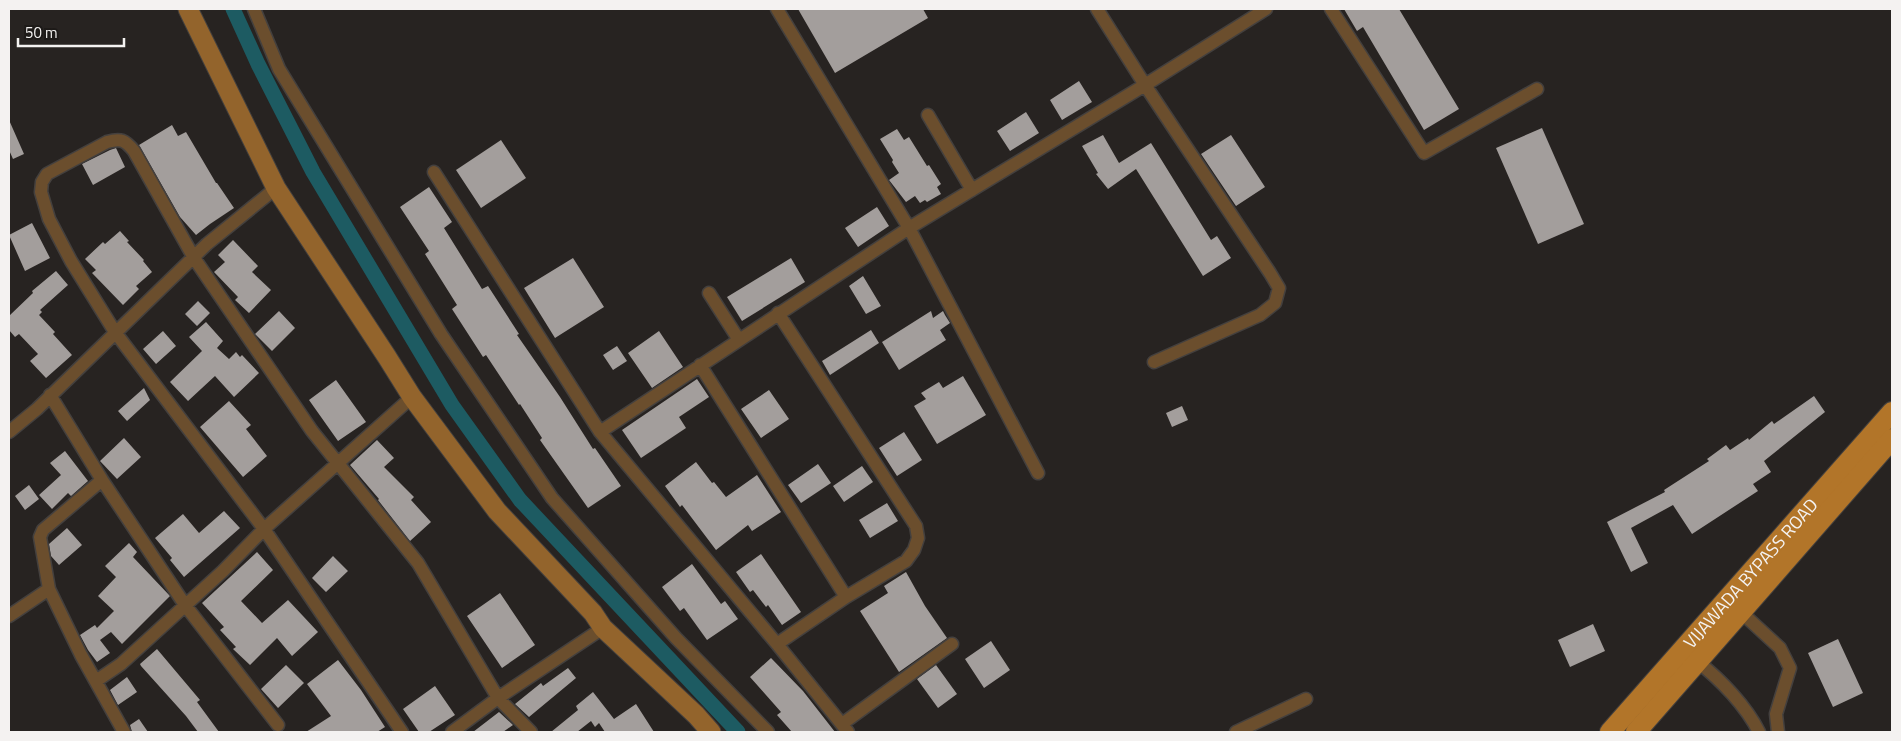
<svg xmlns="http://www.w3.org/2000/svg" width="1901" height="741" font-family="'Titillium Web',sans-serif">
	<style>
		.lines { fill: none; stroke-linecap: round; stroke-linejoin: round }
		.canal { stroke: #1d5b62; stroke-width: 15 }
		.building { fill: #a39e9c }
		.street-casing { stroke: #44403e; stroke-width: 15 }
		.secondary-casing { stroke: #44403e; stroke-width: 21 }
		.primary-casing { stroke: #44403e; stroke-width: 22 }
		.street { stroke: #6b4e2d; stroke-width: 12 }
		.secondary { stroke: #93642c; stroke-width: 19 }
		.primary { stroke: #b27529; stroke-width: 20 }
		.labels { text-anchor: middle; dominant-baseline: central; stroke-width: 5; stroke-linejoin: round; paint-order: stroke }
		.street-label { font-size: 18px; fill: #f4f2f1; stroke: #1d1a18 }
	</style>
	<rect width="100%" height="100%" fill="#272321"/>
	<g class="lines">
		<path class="canal" d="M 233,9 L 258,64 L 313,172 L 452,405 L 520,500 L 738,732"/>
	</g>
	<path class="building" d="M 798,9 L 923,9 L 928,18 L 835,73 Z
		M 1344,9 L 1399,9 L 1459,109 L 1424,130 L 1363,27 L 1357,31 Z
		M 1079,81 L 1092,102 L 1062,120 L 1050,100 Z
		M 1026,112 L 1039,133 L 1010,151 L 997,131 Z
		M 9,120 L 24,154 L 13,159 L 9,150 Z
		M 172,125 L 178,136 L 186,132 L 216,183 L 217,183 L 234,208 L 210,224 L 196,235 L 180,217 L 139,145 Z
		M 1542,128 L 1584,224 L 1538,244 L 1496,148 Z
		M 897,129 L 904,140 L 909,137 L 927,166 L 929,165 L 941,184 L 937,187 L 941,194 L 927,202 L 925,200 L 920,203 L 915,196 L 906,202 L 889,180 L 899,173 L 892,162 L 893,160 L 880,139 Z
		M 1103,135 L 1119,163 L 1151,143 L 1211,240 L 1217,236 L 1231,258 L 1203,276 L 1136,169 L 1108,189 L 1096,174 L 1098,173 L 1082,146 Z
		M 1231,135 L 1265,187 L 1236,206 L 1201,154 Z
		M 501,140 L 526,178 L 481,208 L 456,170 Z
		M 116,148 L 125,167 L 93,185 L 82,164 L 110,150 Z
		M 429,187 L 452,222 L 444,228 L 482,289 L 488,286 L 519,334 L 517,335 L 560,397 L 593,449 L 595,448 L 621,486 L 588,508 L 540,440 L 542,438 L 520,404 L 519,405 L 486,355 L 483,357 L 452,309 L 457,305 L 425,254 L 429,251 L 400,207 Z
		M 877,207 L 889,226 L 858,247 L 845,228 Z
		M 32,223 L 50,258 L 25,271 L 9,235 Z
		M 120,231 L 129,241 L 127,242 L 144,260 L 143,261 L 152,272 L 136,286 L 139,289 L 123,305 L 92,273 L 96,270 L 85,259 L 103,242 L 105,244 Z
		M 233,240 L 258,266 L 252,272 L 271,290 L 249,313 L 235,300 L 238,297 L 214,272 L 225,262 L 218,255 Z
		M 573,258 L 604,307 L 555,338 L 524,288 Z
		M 791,258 L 805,282 L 742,321 L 727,297 Z
		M 56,271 L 68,285 L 40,310 L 42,312 L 39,315 L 55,332 L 53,334 L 72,355 L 46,378 L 30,361 L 38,354 L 19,334 L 15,337 L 9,330 L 9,316 L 33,293 L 32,291 Z
		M 863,276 L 881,306 L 866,314 L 849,286 Z
		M 198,301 L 210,313 L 197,326 L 185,314 Z
		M 279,311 L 295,328 L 272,351 L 255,334 Z
		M 931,311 L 933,318 L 943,311 L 945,315 L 950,323 L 940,330 L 946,340 L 899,370 L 882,342 Z
		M 206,322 L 223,341 L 217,348 L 229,359 L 236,352 L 240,357 L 242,355 L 259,373 L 234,397 L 215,376 L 188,401 L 170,382 L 202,351 L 189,337 Z
		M 871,330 L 879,343 L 830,375 L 822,361 Z
		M 163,331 L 176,346 L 156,364 L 143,349 Z
		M 659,331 L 683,367 L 652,388 L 628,353 Z
		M 617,346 L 627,361 L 613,370 L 603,355 Z
		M 963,376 L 986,415 L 937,444 L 914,406 L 926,399 L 921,393 L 939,382 L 943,388 Z
		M 697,379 L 709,397 L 679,417 L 686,428 L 641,458 L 622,430 Z
		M 336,380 L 366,422 L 338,441 L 309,400 Z
		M 144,388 L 150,400 L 127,421 L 118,411 Z
		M 769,390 L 789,419 L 761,438 L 741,409 Z
		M 1814,396 L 1825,412 L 1764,461 L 1771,472 L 1753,484 L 1758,491 L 1692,534 L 1673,505 L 1631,528 L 1648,563 L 1631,572 L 1607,522 L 1665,492 L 1664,490 L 1709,461 L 1707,459 L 1726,445 L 1730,450 L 1748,438 L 1749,440 L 1772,421 L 1774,424 Z
		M 229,401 L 251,425 L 246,429 L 267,456 L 243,477 L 200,427 Z
		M 1182,406 L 1188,420 L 1172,427 L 1166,413 Z
		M 904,432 L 922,460 L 897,476 L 879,448 Z
		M 124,438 L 141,457 L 117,479 L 100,461 Z
		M 377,440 L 394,458 L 384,467 L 414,497 L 411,500 L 431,522 L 410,541 L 378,500 L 379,499 L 350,465 Z
		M 65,451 L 88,481 L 71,496 L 68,493 L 52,509 L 39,495 L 61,475 L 50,463 Z
		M 696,462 L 712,483 L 714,482 L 726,497 L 757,475 L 781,512 L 752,531 L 748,525 L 716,550 L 682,505 L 680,507 L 665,486 Z
		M 818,464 L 831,483 L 801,503 L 788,485 Z
		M 862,466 L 873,482 L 844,502 L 833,486 Z
		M 29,485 L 39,499 L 25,510 L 15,496 Z
		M 887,503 L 898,521 L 870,538 L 859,520 Z
		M 224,511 L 240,528 L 184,577 L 170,560 L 172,558 L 155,538 L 183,514 L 199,533 Z
		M 67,528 L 82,545 L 59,565 L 51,556 L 49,544 Z
		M 129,543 L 137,552 L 133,557 L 170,596 L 122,644 L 111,632 L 100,640 L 110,653 L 97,662 L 88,650 L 80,635 L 95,625 L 97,628 L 114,611 L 98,596 L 116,577 L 105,566 Z
		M 257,552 L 273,570 L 241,601 L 262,623 L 288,600 L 318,632 L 292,656 L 277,638 L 250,665 L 233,649 L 236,647 L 220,630 L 224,627 L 202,603 Z
		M 761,554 L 801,612 L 782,625 L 768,605 L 766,607 L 753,590 L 750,592 L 736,572 Z
		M 333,556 L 348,571 L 326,592 L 312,578 Z
		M 692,564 L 721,604 L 725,601 L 738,619 L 707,640 L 684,608 L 680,611 L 662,587 Z
		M 906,572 L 925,606 L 947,638 L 899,672 L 860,611 L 888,593 L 884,586 Z
		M 500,593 L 535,645 L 502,668 L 467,616 Z
		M 1593,624 L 1605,651 L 1570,667 L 1558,640 Z
		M 1838,639 L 1863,693 L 1833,707 L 1808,653 Z
		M 991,641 L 1010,670 L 984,688 L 965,659 Z
		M 157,649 L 200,700 L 197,702 L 219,732 L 198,732 L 186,716 L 141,666 L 140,664 Z
		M 771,658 L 803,691 L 835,732 L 792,732 L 777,715 L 781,712 L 750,677 Z
		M 338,660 L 361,690 L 385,727 L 377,732 L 306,732 L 331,716 L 307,684 Z
		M 286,665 L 304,683 L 278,708 L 261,689 Z
		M 936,665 L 957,694 L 938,708 L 917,679 Z
		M 568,668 L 576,678 L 529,717 L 515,704 L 541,683 L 543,686 Z
		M 127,677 L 137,692 L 118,705 L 110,690 Z
		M 435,686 L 455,715 L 429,732 L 419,732 L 403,709 Z
		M 593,692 L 614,719 L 636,704 L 654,732 L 605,732 L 599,723 L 595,727 L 591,721 L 577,732 L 551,732 L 578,710 L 576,706 Z
		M 499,712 L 513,725 L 503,732 L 473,732 Z
		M 139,719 L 148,732 L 132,732 L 130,725 Z"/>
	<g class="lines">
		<g class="street-casing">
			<path id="street" d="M 254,9 L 279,69 L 441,334 L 552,498 L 676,638 L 768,732
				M 777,9 L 909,228 L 600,432 L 777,644 L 848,732
				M 1097,9 L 1145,85 L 1270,273 L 1279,288 L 1275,303 L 1260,315 L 1154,362
				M 1331,9 L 1424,153 L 1537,89
				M 928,115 L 972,190
				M 434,172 L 600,432
				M 709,293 L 739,340
				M 700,365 L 846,597
				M 50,395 L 102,480 L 185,605 L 278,725
				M 9,432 L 37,409 L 207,244 L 276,188
				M 1038,473 L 909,228 L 1145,85 L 1266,9
				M 102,480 L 43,530 L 40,537 L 49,589 L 81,655 L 124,732
				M 1742,613 L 1780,648 L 1790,668 L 1776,714 L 1778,732
				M 9,616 L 49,589
				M 777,644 L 846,597 L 906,561 L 914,550 L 918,538 L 916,526 L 778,313
				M 1698,662 C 1721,680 1746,706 1759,732
				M 96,681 L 121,664 L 223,571 L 264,529 L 412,397
				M 842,724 L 952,644
				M 402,732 L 264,529 L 115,332 L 71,261 L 49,219 L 41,192 L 42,182 L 47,174 L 107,142 C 121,138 125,140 134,151 L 194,258 L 312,431 L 418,563 L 498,698 L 531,732
				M 452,732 L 498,698 L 603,628
				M 1236,732 L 1306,699"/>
		</g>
		<g class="secondary-casing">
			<path id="secondary" d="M 188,9 L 276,188 L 387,357 L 412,397 L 497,511 L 593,613 L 603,628 L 696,715 L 711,732"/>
		</g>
		<g class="primary-casing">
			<g id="primary">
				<path id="s1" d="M 1610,732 L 1892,412"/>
				<path d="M 1636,732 L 1892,439"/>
			</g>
		</g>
		<use href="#street" class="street"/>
		<use href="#secondary" class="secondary"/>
		<use href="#primary" class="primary"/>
	</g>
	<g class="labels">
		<g class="street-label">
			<text stroke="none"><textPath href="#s1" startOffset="212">VIJAWADA BYPASS ROAD</textPath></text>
		</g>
	</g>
	<rect width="1901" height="741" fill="none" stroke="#f4f2f1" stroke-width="20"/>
	<path d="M18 38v8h106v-8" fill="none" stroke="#f4f2f1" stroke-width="2.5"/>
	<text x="25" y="38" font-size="15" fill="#f4f2f1" stroke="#1d1a18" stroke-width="4" paint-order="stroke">50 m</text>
</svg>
